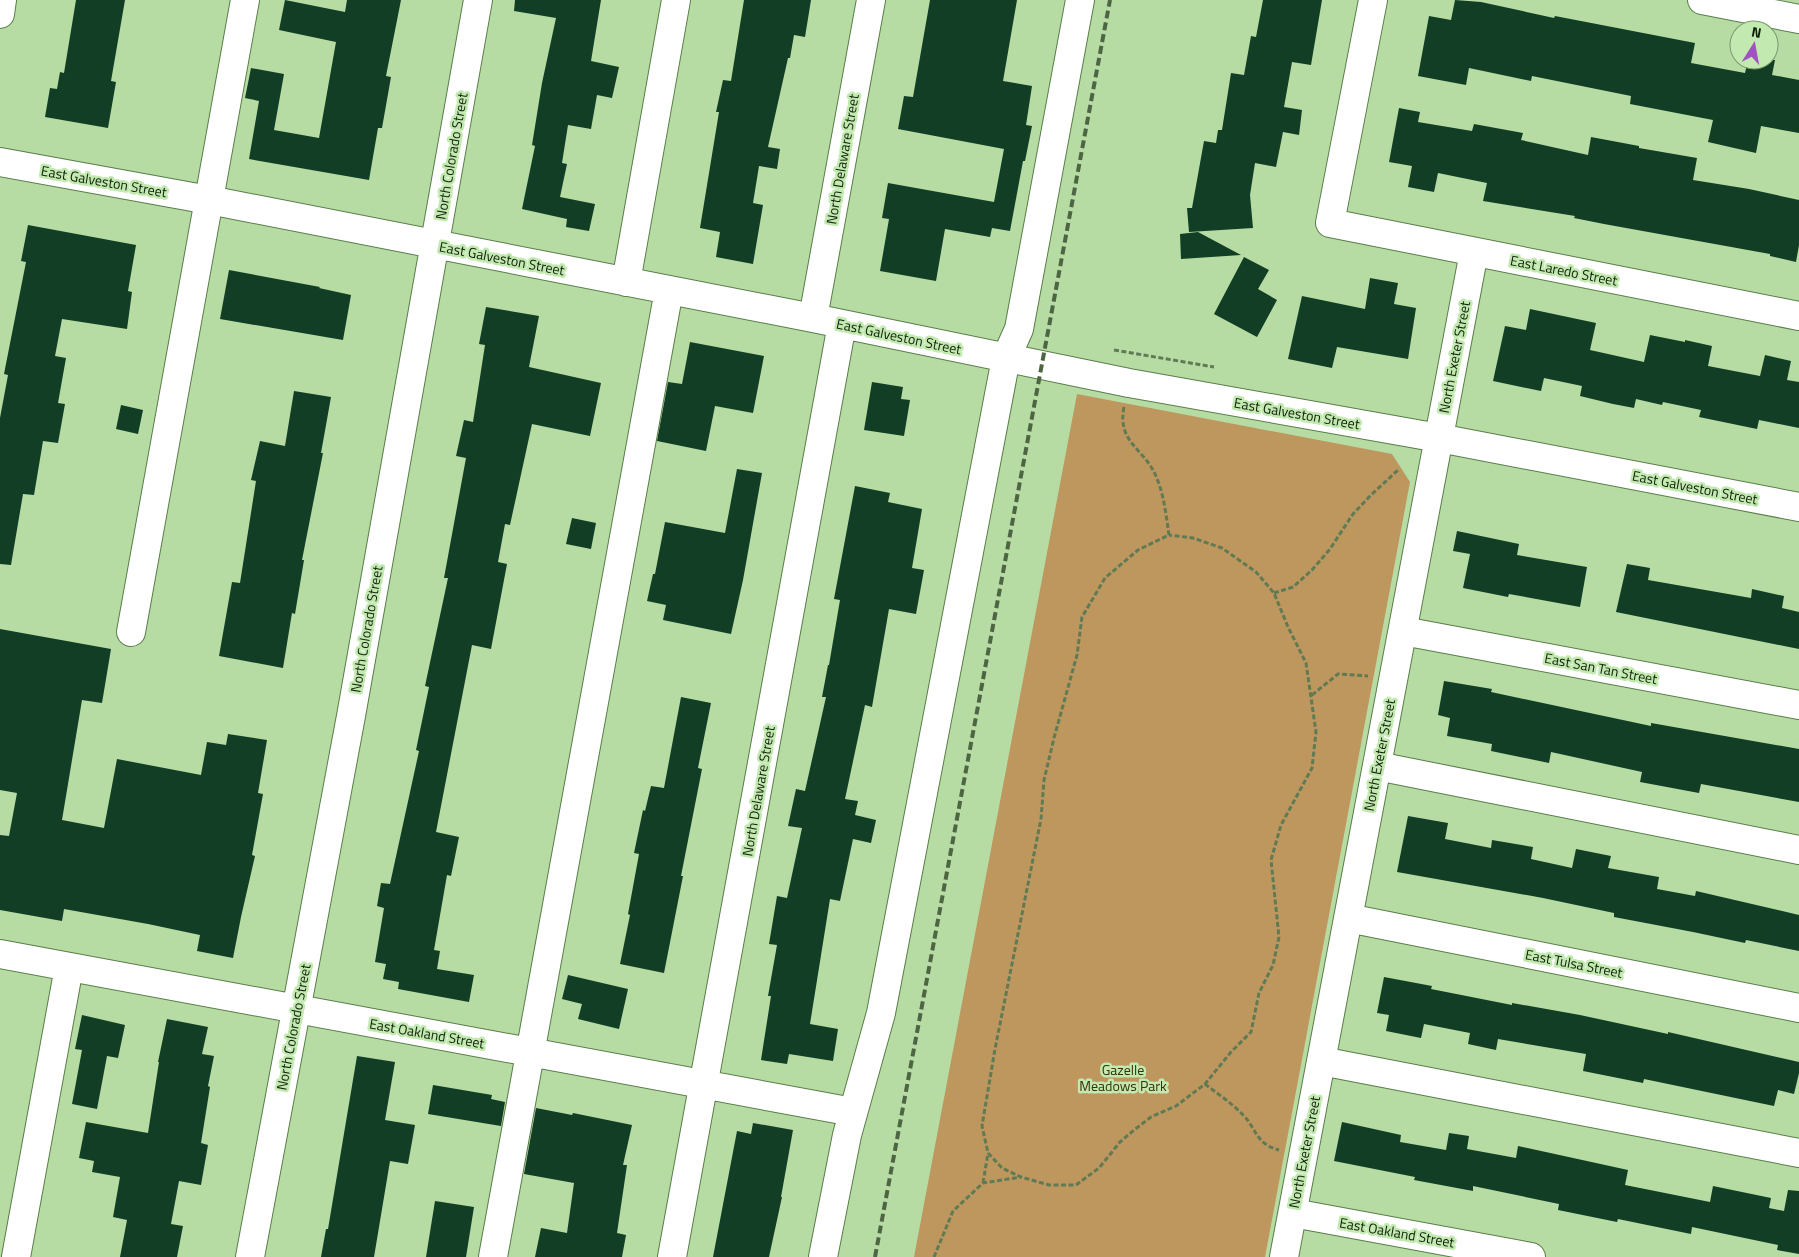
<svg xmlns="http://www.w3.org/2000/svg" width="1799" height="1257" font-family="'Titillium Web',sans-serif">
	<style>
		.green { fill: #be975e }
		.building { fill: #113e25 }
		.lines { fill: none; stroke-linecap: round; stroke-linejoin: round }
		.minor-casing { stroke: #5a7d49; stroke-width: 30 }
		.path { stroke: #607a54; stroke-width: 3; stroke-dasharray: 5 2.5; stroke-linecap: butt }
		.minor { stroke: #fff; stroke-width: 28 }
		.rail { stroke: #4e6543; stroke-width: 4; stroke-dasharray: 8 4; stroke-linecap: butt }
		.labels { text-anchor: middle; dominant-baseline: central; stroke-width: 5; stroke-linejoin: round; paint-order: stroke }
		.street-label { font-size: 14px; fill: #101e09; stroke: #c2eab0 }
		.park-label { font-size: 14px; fill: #402c0a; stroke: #c2eab0 }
	</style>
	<rect width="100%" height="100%" fill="#b6dca4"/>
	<path class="green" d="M 1077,394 L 1392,454 L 1410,482 L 1265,1257 L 914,1257 Z"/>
	<path class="building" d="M 76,0 L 125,0 L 111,81 L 116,82 L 108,128 L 45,117 L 50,88 L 57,89 L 60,72 L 64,73 Z
		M 285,0 L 345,12 L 347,0 L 401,0 L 386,76 L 391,77 L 382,128 L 378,128 L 369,180 L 249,159 L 259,101 L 245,98 L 251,68 L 284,74 L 274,130 L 319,138 L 336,42 L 279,30 Z
		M 515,0 L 601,0 L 591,61 L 619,67 L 612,98 L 597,95 L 591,129 L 568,125 L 562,163 L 567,164 L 560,197 L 595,204 L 589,231 L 566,227 L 567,219 L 522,209 L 535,146 L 532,145 L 542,83 L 556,18 L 514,11 Z
		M 744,0 L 811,0 L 805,37 L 794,35 L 790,58 L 788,58 L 768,147 L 780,149 L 777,169 L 759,166 L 753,203 L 763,205 L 753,264 L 716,257 L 720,232 L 700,228 L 719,112 L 716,112 L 723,80 L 731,81 Z
		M 930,0 L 1017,0 L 1003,81 L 1032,86 L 1026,125 L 1032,126 L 1025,161 L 1023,161 L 1010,231 L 992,228 L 990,237 L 945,229 L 936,281 L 880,271 L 889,219 L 882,218 L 888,183 L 994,202 L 1004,149 L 898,129 L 904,96 L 913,97 Z
		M 1263,0 L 1322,0 L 1311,65 L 1292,62 L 1284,107 L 1302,110 L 1299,135 L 1283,132 L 1276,167 L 1255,163 L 1250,195 L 1253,228 L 1189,232 L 1187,208 L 1192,208 L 1204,141 L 1216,143 L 1218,130 L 1222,130 L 1231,73 L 1244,75 L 1251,36 L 1256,37 Z
		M 1455,0 L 1481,2 L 1554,18 L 1555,16 L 1695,43 L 1691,63 L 1745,73 L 1748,60 L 1775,60 L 1772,75 L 1799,80 L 1799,133 L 1761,126 L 1756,153 L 1708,142 L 1713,120 L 1630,104 L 1631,96 L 1532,76 L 1531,81 L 1469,68 L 1466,85 L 1418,76 L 1429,16 L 1451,20 Z
		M 1399,108 L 1420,112 L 1418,122 L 1472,131 L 1474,124 L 1523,133 L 1521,140 L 1588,155 L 1591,137 L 1639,146 L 1639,148 L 1697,158 L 1693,180 L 1749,189 L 1799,200 L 1799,245 L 1796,262 L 1770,256 L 1770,254 L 1604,224 L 1574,218 L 1575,216 L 1483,201 L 1487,183 L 1438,173 L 1434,192 L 1408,187 L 1412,166 L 1389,162 Z
		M 28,225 L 136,245 L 128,291 L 132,292 L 127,329 L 62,319 L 55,356 L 66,358 L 58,403 L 65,404 L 58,443 L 43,441 L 34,495 L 23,494 L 11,565 L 0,564 L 0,418 L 8,375 L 4,374 L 26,262 L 21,261 Z
		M 1198,232 L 1241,255 L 1181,259 L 1180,234 Z
		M 1244,257 L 1269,270 L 1258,289 L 1277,300 L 1257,337 L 1214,314 Z
		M 229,270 L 320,287 L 319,288 L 351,295 L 343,340 L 220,319 Z
		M 1370,278 L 1398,283 L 1394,304 L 1416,308 L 1408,359 L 1337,347 L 1332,368 L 1288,359 L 1302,296 L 1365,309 Z
		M 486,307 L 539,316 L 529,367 L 601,383 L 590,436 L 532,424 L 510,525 L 505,524 L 498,562 L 507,564 L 491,649 L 472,645 L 436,832 L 459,837 L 451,876 L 447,875 L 434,950 L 440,951 L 437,969 L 474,975 L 469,1002 L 398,989 L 399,982 L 383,979 L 386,964 L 375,962 L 384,908 L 377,906 L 381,883 L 390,884 L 419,751 L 416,750 L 429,687 L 425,686 L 448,578 L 444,578 L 466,458 L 456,456 L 464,420 L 473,422 L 485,345 L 479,344 Z
		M 1530,309 L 1596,323 L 1590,350 L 1644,362 L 1650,335 L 1685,342 L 1685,340 L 1712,346 L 1708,366 L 1760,376 L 1765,355 L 1791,361 L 1787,380 L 1799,382 L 1799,428 L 1759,420 L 1757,429 L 1699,417 L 1701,410 L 1663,402 L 1662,405 L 1636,399 L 1634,408 L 1613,404 L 1580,396 L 1582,386 L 1544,378 L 1541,391 L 1493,381 L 1505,326 L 1526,330 Z
		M 690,342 L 764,356 L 753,413 L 715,406 L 706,451 L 657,441 L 668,382 L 682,384 Z
		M 872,382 L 903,387 L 901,399 L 910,400 L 904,436 L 864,430 Z
		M 294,391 L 331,397 L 321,453 L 323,453 L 302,560 L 304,560 L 295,614 L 292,613 L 283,668 L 219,656 L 232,582 L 240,583 L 256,481 L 251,480 L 260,441 L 285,446 Z
		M 121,405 L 143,410 L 138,434 L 116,429 Z
		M 737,469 L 762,473 L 743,580 L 731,634 L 663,620 L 666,605 L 647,601 L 653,574 L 655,574 L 665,522 L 725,533 Z
		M 855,486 L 890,493 L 888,502 L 922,509 L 912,568 L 924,570 L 916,614 L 889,609 L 872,707 L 865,705 L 845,799 L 858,801 L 855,815 L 876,820 L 871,843 L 853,839 L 840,901 L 830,899 L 810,1024 L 838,1029 L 833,1061 L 789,1054 L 787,1064 L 761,1060 L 771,996 L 768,996 L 777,945 L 769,944 L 777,896 L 787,898 L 802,828 L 788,826 L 796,789 L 805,791 L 826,697 L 822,697 L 828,665 L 829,665 L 840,600 L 834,599 Z
		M 572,518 L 596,523 L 591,549 L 566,544 Z
		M 1457,531 L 1519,544 L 1517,555 L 1587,567 L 1580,607 L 1509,594 L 1508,597 L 1463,588 L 1470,554 L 1453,551 Z
		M 1627,564 L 1650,568 L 1648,580 L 1751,598 L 1752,589 L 1784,596 L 1782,608 L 1799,612 L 1799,649 L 1616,612 Z
		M 0,629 L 111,649 L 102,703 L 82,700 L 62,820 L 104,828 L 117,759 L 201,775 L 207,742 L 226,745 L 228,734 L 267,740 L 258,793 L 263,794 L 252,855 L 255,856 L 241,917 L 233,958 L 197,951 L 200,935 L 148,924 L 64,909 L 62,921 L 0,910 L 0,835 L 9,836 L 17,793 L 0,790 Z
		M 1444,681 L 1492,689 L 1491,692 L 1651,726 L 1651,723 L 1799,749 L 1799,802 L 1701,784 L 1699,793 L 1640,782 L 1642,772 L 1551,752 L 1549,763 L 1491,751 L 1492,744 L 1447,736 L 1450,718 L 1438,715 Z
		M 681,697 L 711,703 L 698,768 L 702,769 L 681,876 L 683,876 L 664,973 L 620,964 L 630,915 L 628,914 L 639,854 L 634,853 L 643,810 L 645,811 L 651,786 L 664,788 Z
		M 1408,816 L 1448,823 L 1445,839 L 1491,848 L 1492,840 L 1533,847 L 1531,859 L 1572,868 L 1576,849 L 1611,856 L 1608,868 L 1659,877 L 1657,889 L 1695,896 L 1696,891 L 1799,915 L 1799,951 L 1746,940 L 1745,943 L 1693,932 L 1614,917 L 1614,913 L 1543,898 L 1397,872 Z
		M 568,975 L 628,989 L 619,1029 L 578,1019 L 582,1004 L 562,999 Z
		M 1384,977 L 1432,986 L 1431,989 L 1512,1005 L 1512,1003 L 1580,1015 L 1668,1034 L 1668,1032 L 1799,1062 L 1799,1073 L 1794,1094 L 1778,1090 L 1774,1106 L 1644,1079 L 1643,1083 L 1583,1071 L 1586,1054 L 1498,1039 L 1496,1050 L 1468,1044 L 1470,1033 L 1424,1024 L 1421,1038 L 1386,1031 L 1389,1015 L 1377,1013 Z
		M 82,1015 L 125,1025 L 118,1058 L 107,1056 L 97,1109 L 72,1104 L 82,1050 L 75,1049 Z
		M 167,1019 L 208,1027 L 202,1054 L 214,1056 L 208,1086 L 210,1087 L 201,1143 L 208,1145 L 201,1185 L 179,1181 L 171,1224 L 183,1226 L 177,1257 L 120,1257 L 127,1220 L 113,1217 L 120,1177 L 92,1172 L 94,1161 L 79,1158 L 86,1122 L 148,1133 L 159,1062 L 158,1062 Z
		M 357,1056 L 395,1062 L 385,1120 L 415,1125 L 408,1164 L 390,1161 L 374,1257 L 321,1257 L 326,1229 L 328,1229 Z
		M 433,1085 L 492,1095 L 491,1099 L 505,1102 L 501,1126 L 428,1114 Z
		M 536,1108 L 572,1115 L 573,1113 L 632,1125 L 623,1165 L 627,1165 L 617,1233 L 626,1235 L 622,1257 L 535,1257 L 541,1228 L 567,1233 L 574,1183 L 524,1174 Z
		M 1342,1122 L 1401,1135 L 1400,1142 L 1446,1150 L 1449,1133 L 1469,1136 L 1467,1149 L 1516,1158 L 1518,1146 L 1628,1170 L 1625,1185 L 1710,1202 L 1713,1186 L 1771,1198 L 1769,1208 L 1784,1211 L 1788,1190 L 1799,1191 L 1799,1254 L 1777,1250 L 1778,1245 L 1692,1227 L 1691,1234 L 1618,1219 L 1617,1222 L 1558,1210 L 1559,1204 L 1473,1186 L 1473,1191 L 1414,1180 L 1415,1177 L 1334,1161 Z
		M 753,1123 L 793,1130 L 781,1197 L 782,1197 L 769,1257 L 713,1257 L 737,1131 L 751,1134 Z
		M 435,1201 L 474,1207 L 466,1257 L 426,1257 Z"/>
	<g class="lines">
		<g class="minor-casing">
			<path id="minor" d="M 1373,0 L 1330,223 L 1799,316
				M 1702,0 L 1799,19
				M 0,14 L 2,0
				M 0,162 L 209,200 L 813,318 L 1129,383 L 1439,438 L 1799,507
				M 626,282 L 676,0
				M 813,318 L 871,0
				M 1403,631 L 1799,705
				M 131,632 L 245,0
				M 1377,766 L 1799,850
				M 1348,918 L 1799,1008
				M 0,954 L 853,1112
				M 1321,1061 L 1799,1153
				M 1293,1213 L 1531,1257
				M 16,1257 L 69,967
				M 250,1257 L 351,716 L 478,0
				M 493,1257 L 669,290
				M 672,1257 L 842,324
				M 823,1257 L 847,1135 L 881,1013 L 1006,358 L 1019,329 L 1080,0
				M 1284,1257 L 1474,252"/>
		</g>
		<path class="path" d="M 1114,350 L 1214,367
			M 1124,407 C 1117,442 1143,448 1155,474 C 1164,493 1166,515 1169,535 L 1138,550 L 1105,578 L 1082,617 L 1077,655 L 1054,738 L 1044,780 L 1041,819 L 995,1049 L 982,1126 L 988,1153 L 1002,1168 L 1021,1177 L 1049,1185 L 1076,1185 L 1099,1168 L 1120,1142 L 1134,1130 L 1151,1117 L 1176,1106 L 1205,1084 L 1231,1052 L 1251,1032 L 1259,993 L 1273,965 L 1279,937 L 1271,860 L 1281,825 L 1312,768 L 1316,732 L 1306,663 L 1288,627 L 1274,593 L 1256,572 L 1222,548 L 1193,538 L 1169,535
			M 1274,593 L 1293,587 L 1312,570 L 1330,549 L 1353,514 L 1371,495 L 1398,470
			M 1312,695 L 1338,674 L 1368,676
			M 1205,1084 C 1218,1094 1233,1104 1244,1116 C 1257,1130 1256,1144 1279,1150
			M 983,1183 L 988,1153
			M 934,1257 L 953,1211 L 983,1183 L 1021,1177"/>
		<use href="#minor" class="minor"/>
		<path class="rail" d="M 875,1257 L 1110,0"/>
	</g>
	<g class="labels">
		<g class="street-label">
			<text transform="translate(451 156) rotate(-80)">North Colorado Street</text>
			<text transform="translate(842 159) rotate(-80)">North Delaware Street</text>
			<text transform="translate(104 181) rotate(10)">East Galveston Street</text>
			<text transform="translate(502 258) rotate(11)">East Galveston Street</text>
			<text transform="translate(1564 270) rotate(11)">East Laredo Street</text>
			<text transform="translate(899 336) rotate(12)">East Galveston Street</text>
			<text transform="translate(1454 357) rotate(-79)">North Exeter Street</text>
			<text transform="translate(1297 413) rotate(10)">East Galveston Street</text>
			<text transform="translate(1695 487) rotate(11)">East Galveston Street</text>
			<text transform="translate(366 629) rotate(-80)">North Colorado Street</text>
			<text transform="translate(1601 668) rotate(11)">East San Tan Street</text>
			<text transform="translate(1379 755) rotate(-79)">North Exeter Street</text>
			<text transform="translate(758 791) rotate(-80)">North Delaware Street</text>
			<text transform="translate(1574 963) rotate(11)">East Tulsa Street</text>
			<text transform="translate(293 1027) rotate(-79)">North Colorado Street</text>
			<text transform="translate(427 1033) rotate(10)">East Oakland Street</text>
			<text transform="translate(1304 1152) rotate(-79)">North Exeter Street</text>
			<text transform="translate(1397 1232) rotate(10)">East Oakland Street</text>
		</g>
		<g class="park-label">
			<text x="1123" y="1069">Gazelle<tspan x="1123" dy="16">Meadows Park</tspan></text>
		</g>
	</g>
	<g transform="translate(1754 45) rotate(11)"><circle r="24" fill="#c2eab0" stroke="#7b986d"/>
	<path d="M0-4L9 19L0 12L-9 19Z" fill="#a251c1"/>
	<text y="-8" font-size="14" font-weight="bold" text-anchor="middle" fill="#101e09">N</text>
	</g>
</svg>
